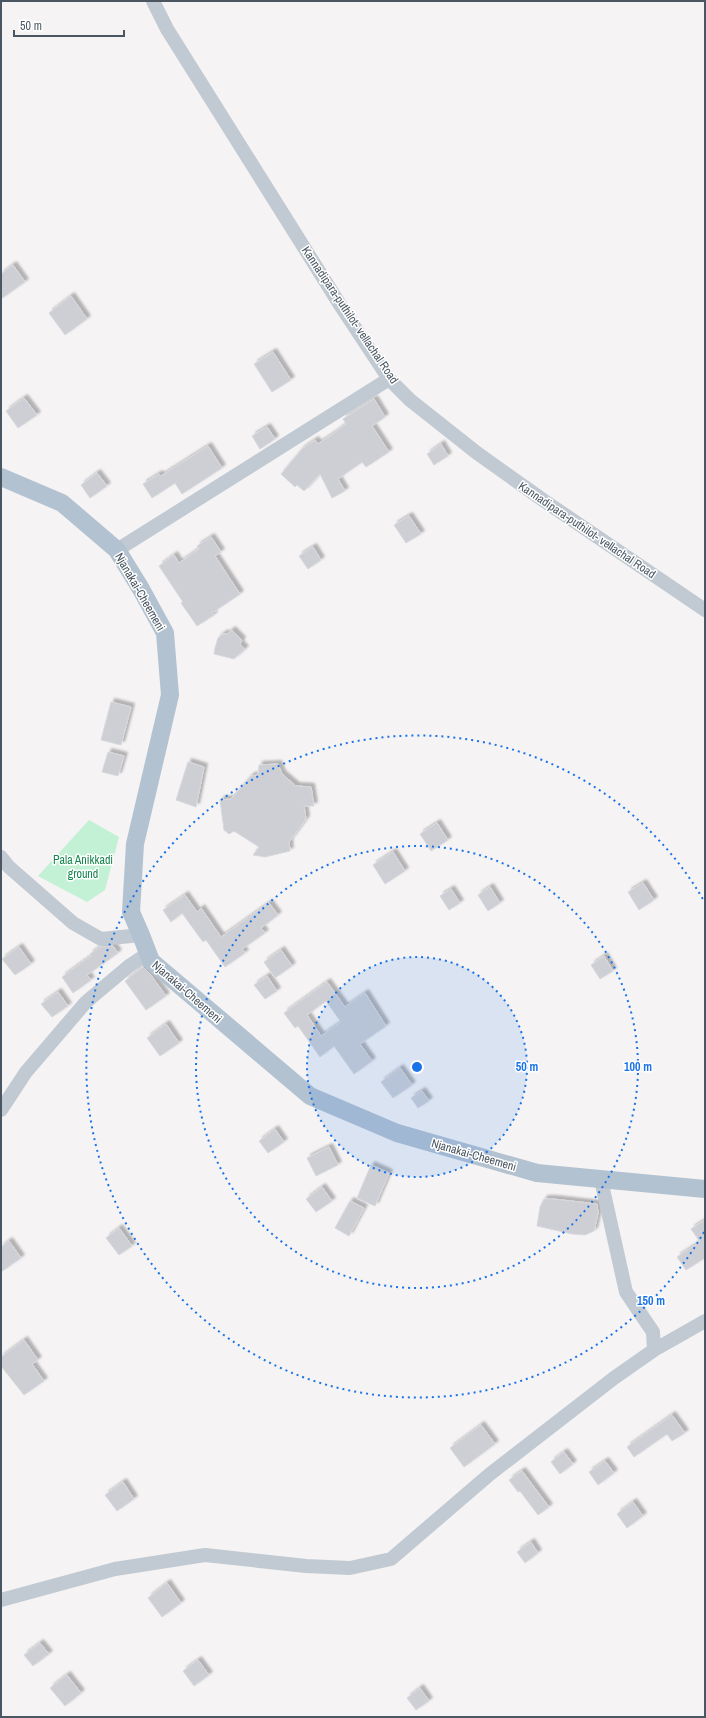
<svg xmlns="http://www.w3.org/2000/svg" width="706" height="1718" font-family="'Archivo Narrow',sans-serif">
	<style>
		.green { fill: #c3f1d5 }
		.building { fill: #cdcfd5; stroke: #d7d9de; fill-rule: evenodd; filter: url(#shadow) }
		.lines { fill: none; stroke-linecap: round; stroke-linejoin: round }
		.minor { stroke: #c1cad2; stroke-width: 14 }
		.major { stroke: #b3c2d1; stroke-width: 18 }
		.ring { fill: none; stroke: #1a73e8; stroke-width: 2; stroke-dasharray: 2 4 }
		.labels { text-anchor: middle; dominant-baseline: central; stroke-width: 3; stroke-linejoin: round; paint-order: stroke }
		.street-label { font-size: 12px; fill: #4a5661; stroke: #fff }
		.park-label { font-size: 12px; fill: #17864f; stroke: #fff }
		.centre { fill: #1a73e8; stroke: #fff; stroke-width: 2 }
		.ring-label { font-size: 12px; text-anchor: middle; font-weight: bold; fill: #1a73e8; stroke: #fff; stroke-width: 3; stroke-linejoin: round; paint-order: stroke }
	</style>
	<defs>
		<filter id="shadow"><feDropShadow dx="3.5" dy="-3.5" stdDeviation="1" flood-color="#0004"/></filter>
	</defs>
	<rect width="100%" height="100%" fill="#f5f3f3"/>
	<path class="green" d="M 89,820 L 119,837 L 105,890 L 87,902 L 38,876 Z"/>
	<path class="building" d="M 13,265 L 25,282 L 1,299 L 1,274 Z
		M 71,296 L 87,319 L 65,335 L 49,313 Z
		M 273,352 L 291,380 L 272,392 L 254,364 Z
		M 24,398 L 37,415 L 18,428 L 6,411 Z
		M 374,399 L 385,417 L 372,426 L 389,452 L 366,467 L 362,462 L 338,479 L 345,491 L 332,498 L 320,474 L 304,491 L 297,485 L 295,487 L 281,474 L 302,449 L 315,440 L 318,444 L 333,434 L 346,424 L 343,419 Z
		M 267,427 L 275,439 L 260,449 L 252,436 Z
		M 441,444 L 448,456 L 434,465 L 427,454 Z
		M 208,446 L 222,468 L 182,494 L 175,483 L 152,498 L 143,484 L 159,474 L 161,476 Z
		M 97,473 L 107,486 L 90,498 L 81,485 Z
		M 409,516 L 421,534 L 406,543 L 394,525 Z
		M 211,537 L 221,552 L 215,556 L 240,594 L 212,613 L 214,615 L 197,626 L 181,603 L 183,602 L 159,566 L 174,555 L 179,563 L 199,549 L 197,546 Z
		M 313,547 L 321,560 L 308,569 L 299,556 Z
		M 232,630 L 242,640 L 240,644 L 245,649 L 234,659 L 214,654 L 215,648 L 218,638 L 223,634 L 227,634 Z
		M 111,702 L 131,707 L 121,745 L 101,740 Z
		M 108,752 L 124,756 L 118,776 L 102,772 Z
		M 188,762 L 204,767 L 196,807 L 176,800 Z
		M 278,764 L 282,774 L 296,786 L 311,787 L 314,806 L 304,806 L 306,819 L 289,842 L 290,851 L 265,857 L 253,855 L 259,847 L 234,831 L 229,834 L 224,830 L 220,800 L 231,799 L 251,776 L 258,775 L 259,765 Z
		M 437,823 L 448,840 L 431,851 L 420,834 Z
		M 393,852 L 405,871 L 385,884 L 373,865 Z
		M 643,883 L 654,900 L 639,910 L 628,892 Z
		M 490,887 L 500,903 L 488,911 L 478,895 Z
		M 451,889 L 460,903 L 449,910 L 440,896 Z
		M 185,895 L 197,912 L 201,908 L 221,937 L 269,903 L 278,915 L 261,928 L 265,933 L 242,949 L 245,953 L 225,967 L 206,940 L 203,942 L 182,913 L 171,922 L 163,910 Z
		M 113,946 L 118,953 L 87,975 L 91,980 L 73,993 L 62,977 L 91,956 L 90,954 L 100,947 Z
		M 19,947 L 31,964 L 15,975 L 2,959 Z
		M 281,950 L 292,966 L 275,978 L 264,962 Z
		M 604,956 L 613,971 L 600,979 L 591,965 Z
		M 143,967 L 150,974 L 166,996 L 146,1010 L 125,981 Z
		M 267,976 L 277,991 L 265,999 L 254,985 Z
		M 327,982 L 345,1007 L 365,993 L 386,1026 L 360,1044 L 372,1061 L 354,1074 L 334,1046 L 320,1057 L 298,1026 L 295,1028 L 284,1013 ZM 326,1001 L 341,1022 L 321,1036 L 307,1015 Z
		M 58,992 L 68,1006 L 52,1017 L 41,1004 Z
		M 166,1024 L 179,1043 L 160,1056 L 147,1038 Z
		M 400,1068 L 412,1085 L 393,1098 L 381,1082 Z
		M 422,1091 L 429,1101 L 418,1108 L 411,1098 Z
		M 275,1129 L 284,1142 L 268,1153 L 259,1141 Z
		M 329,1147 L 338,1165 L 316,1176 L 307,1158 Z
		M 371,1165 L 389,1173 L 375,1206 L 357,1198 Z
		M 322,1187 L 332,1201 L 316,1212 L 306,1199 Z
		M 544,1199 L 553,1199 L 597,1204 L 598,1213 L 594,1231 L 585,1235 L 572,1234 L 537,1226 L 540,1207 Z
		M 350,1201 L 364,1208 L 349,1236 L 335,1228 Z
		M 705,1220 L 705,1258 L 686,1270 L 677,1257 L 700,1242 L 691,1229 Z
		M 119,1228 L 132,1246 L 119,1255 L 106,1238 Z
		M 9,1241 L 21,1258 L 1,1272 L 1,1247 Z
		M 24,1340 L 38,1360 L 32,1364 L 44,1381 L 24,1395 L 1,1366 L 1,1357 Z
		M 672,1415 L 685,1433 L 672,1441 L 667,1434 L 634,1457 L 627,1447 Z
		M 481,1425 L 495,1444 L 464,1467 L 450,1448 Z
		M 564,1452 L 573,1464 L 560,1474 L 551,1462 Z
		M 605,1461 L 614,1473 L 598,1485 L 589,1472 Z
		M 522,1471 L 549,1507 L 538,1515 L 520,1491 L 518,1492 L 509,1480 Z
		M 123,1482 L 134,1499 L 117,1511 L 105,1495 Z
		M 633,1502 L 643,1516 L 627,1528 L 617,1514 Z
		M 531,1542 L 538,1553 L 525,1563 L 517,1552 Z
		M 167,1583 L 181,1603 L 162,1617 L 148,1598 Z
		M 40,1643 L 49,1654 L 33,1666 L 24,1655 Z
		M 198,1660 L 209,1675 L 194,1686 L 183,1671 Z
		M 67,1675 L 81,1693 L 65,1706 L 50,1688 Z
		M 420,1688 L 429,1701 L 416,1710 L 407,1698 Z"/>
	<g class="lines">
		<path class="minor" d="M 153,1 L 167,29 L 342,308 L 389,379 L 410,400 L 477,453 L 543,500 L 705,610
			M 117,550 L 389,379
			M 1,857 L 9,867 L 73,923 L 101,939 L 141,935
			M 1,1110 L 26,1072 L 86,1002 L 129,966 L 147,954
			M 654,1350 L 705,1321
			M 1,1600 L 115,1569 L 205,1555 L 306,1566 L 350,1568 L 391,1559 L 490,1474 L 614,1378 L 654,1350 L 653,1332 L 626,1292 L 601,1180"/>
		<path class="major" d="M 1,477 L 62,503 L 117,550 L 141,589 L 165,633 L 170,695 L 135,844 L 131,912 L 141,935 L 151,961 L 310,1096 L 397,1133 L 537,1173 L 705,1189"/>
	</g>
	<circle cx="417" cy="1067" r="110" fill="#1a73e8" fill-opacity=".12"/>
	<g class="ring">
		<circle cx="417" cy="1067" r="110"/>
		<circle cx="417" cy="1067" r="221"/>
		<path d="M704 1232A331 331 0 1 1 704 901"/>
	</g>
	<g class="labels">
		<g class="street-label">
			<text transform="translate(350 315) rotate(56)">Kannadipara-puthilot- vellachal Road</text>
			<text transform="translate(587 530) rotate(34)">Kannadipara-puthilot- vellachal Road</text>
			<text transform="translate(140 592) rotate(60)">Njanakai-Cheemeni</text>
			<text transform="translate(187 992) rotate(41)">Njanakai-Cheemeni</text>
			<text transform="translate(474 1155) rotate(16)">Njanakai-Cheemeni</text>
		</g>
		<g class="park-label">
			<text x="83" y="860">Pala Anikkadi<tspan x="83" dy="14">ground</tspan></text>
		</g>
	</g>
	<circle cx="417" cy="1067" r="6" class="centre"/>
	<g class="ring-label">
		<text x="527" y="1071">50 m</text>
		<text x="638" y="1071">100 m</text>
		<text x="651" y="1305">150 m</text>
	</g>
	<rect width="706" height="1718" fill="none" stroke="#4a5661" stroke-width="4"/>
	<path d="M14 30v6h110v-6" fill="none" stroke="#4a5661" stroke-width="2"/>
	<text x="20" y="30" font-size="12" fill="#4a5661" stroke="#ffffff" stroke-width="3" paint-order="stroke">50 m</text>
</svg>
